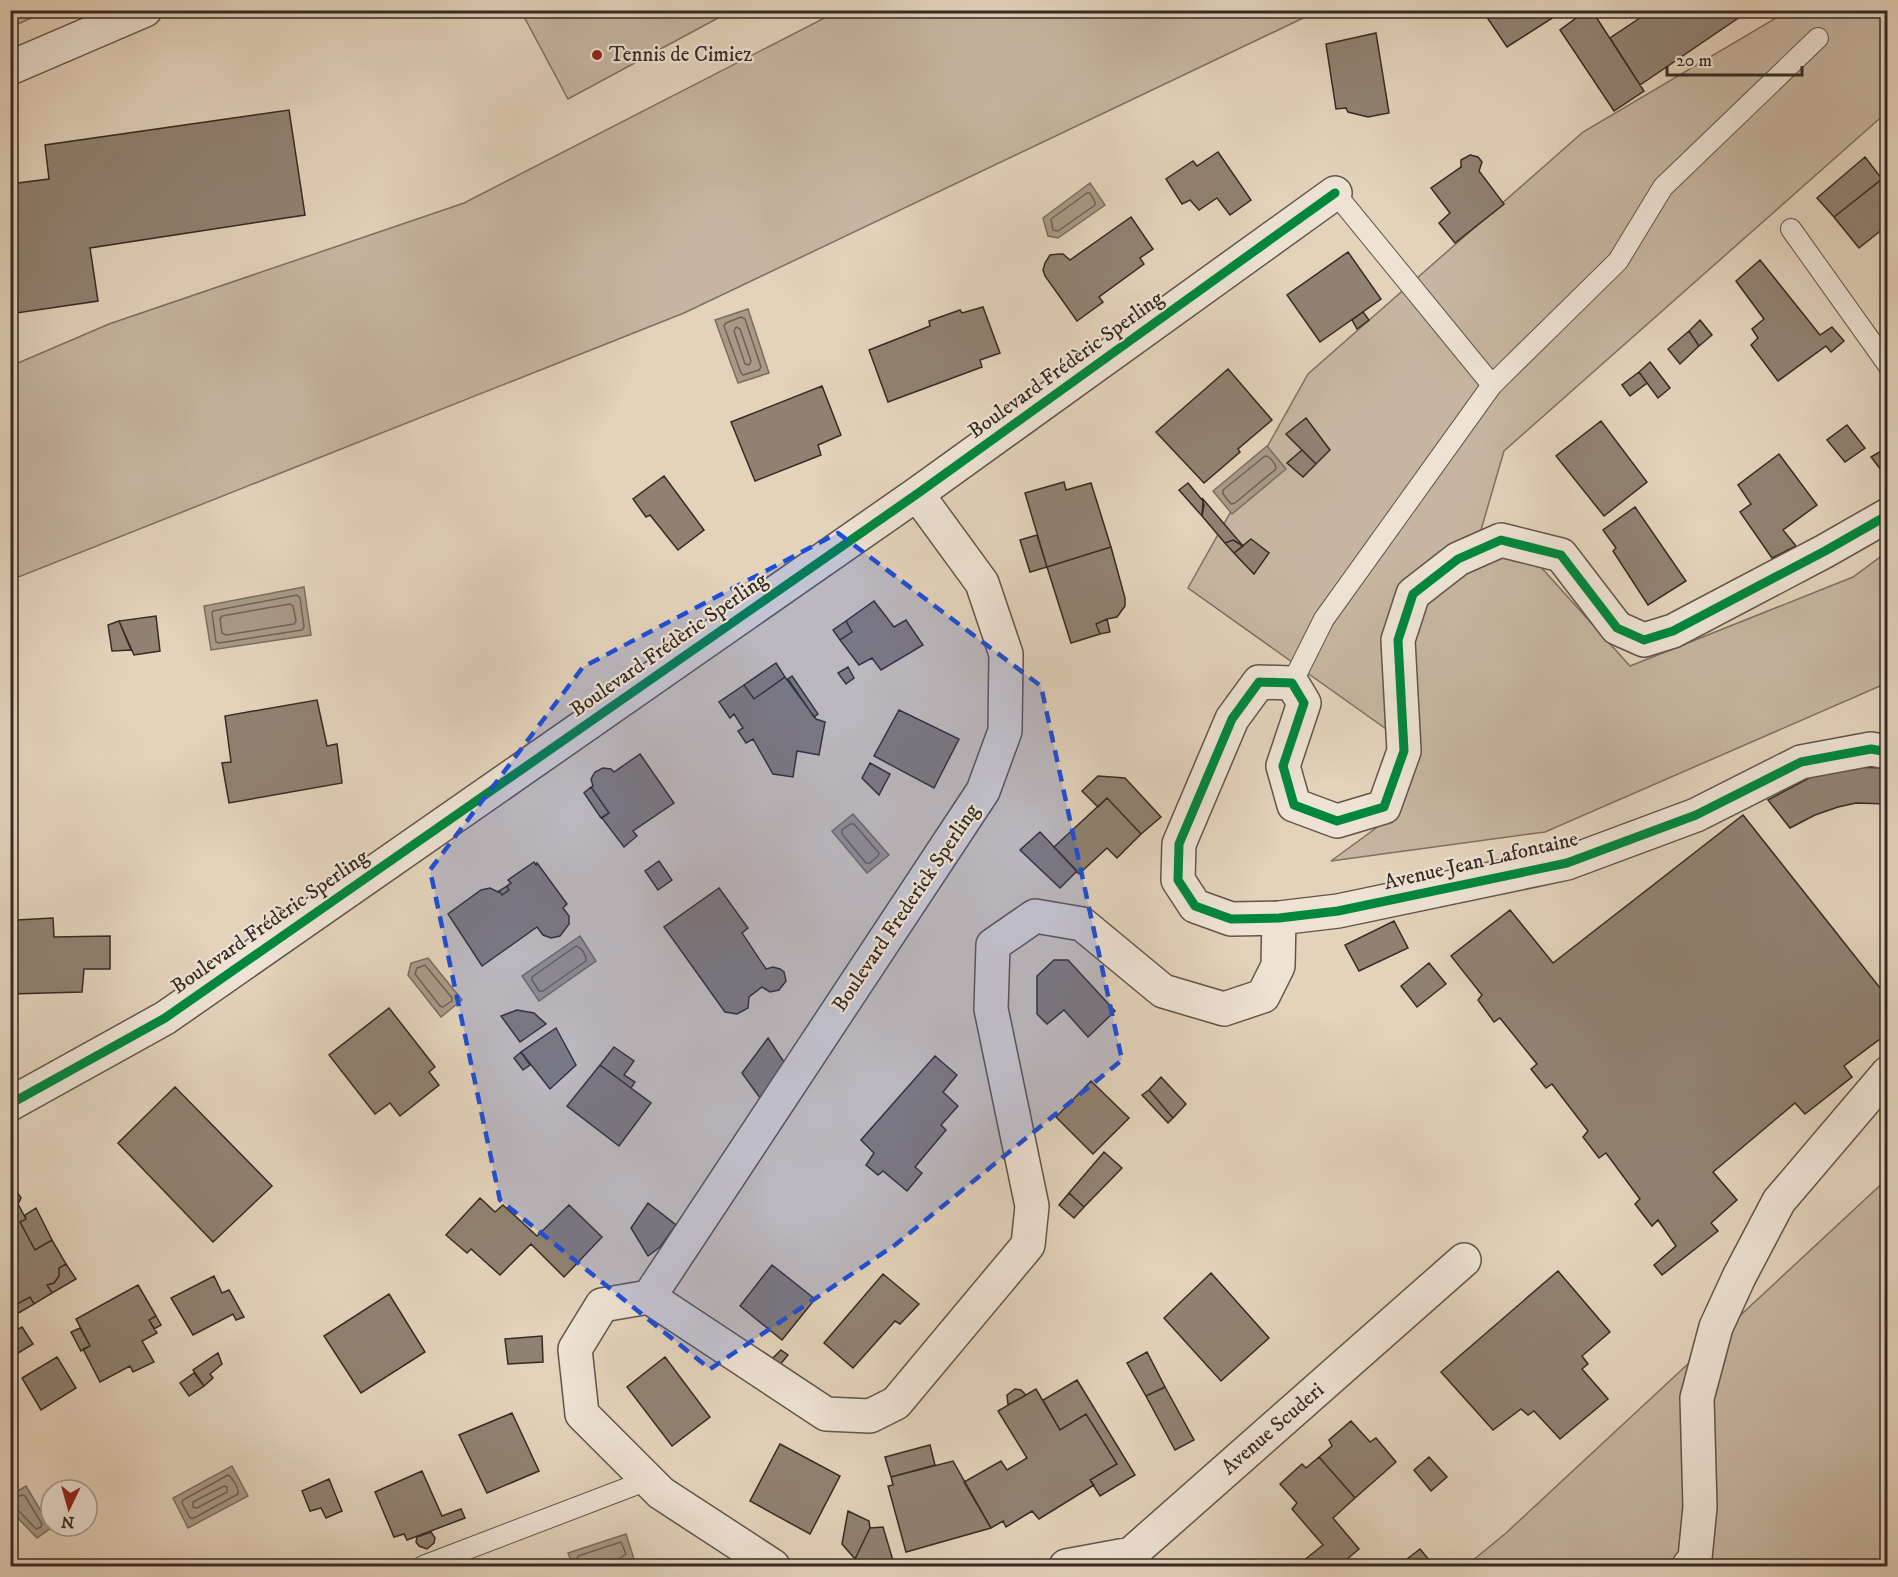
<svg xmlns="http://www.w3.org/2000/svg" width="1898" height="1577" font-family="'IM FELL DW Pica',serif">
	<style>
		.green { fill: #c6b6a1; stroke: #7e7062; stroke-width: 1.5 }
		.water { fill: #a89a87; stroke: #7a6e5f; stroke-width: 1.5 }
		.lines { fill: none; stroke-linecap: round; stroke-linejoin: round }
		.shore { stroke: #6f6255; stroke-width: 1.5 }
		.building { fill: #908272; stroke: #362b23; stroke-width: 1.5 }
		.lane-casing { stroke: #615549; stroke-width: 22 }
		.street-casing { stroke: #615549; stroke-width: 36 }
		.lane { stroke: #ede2d3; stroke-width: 20 }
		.street { stroke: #ede2d3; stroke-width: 33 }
		.cycleway-casing { stroke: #ede2d3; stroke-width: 13 }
		.cycleway { stroke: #00873e; stroke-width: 9 }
		.marked { fill: #1d4ed8; fill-opacity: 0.2; stroke: #1d4ed8; stroke-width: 4.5; stroke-dasharray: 12 8; stroke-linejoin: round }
		.poi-dot { fill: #8f2418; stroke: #ede2d3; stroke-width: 2 }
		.labels { text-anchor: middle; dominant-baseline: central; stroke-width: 4.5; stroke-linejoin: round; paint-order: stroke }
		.poi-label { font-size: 21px; fill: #362b23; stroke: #ede2d3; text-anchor: start }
		.street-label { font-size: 21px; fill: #362b23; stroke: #ede2d3 }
	</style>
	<rect width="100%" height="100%" fill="#e3d3bb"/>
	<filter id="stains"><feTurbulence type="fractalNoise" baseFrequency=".00333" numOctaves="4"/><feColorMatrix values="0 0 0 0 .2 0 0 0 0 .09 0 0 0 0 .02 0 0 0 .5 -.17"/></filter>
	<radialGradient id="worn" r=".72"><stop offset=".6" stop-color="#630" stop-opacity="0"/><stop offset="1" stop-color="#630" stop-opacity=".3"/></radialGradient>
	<path class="green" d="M 11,10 L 47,10 L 47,11 L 11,27 Z
		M 840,10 L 1318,11 L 684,313 L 11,580 L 11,366 L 109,324 L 464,203 Z
		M 521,11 L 731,11 L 568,99 Z
		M 1788,11 L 1887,11 L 1887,112 L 1504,451 L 1474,554 L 1530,555 L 1630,666 L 1853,577 L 1887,552 L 1887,683 L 1545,832 L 1331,861 L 1387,820 L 1417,751 L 1188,588 L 1308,374 L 1583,132 Z
		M 1887,1179 L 1887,1566 L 1466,1566 L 1506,1533 Z"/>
	<path class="water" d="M 1090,183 L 1105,205 L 1058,238 L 1048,236 L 1043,218 Z
		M 748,309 L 769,373 L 738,383 L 715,320 Z
		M 1267,446 L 1286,469 L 1232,514 L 1213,491 Z
		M 304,587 L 311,635 L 211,650 L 204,606 Z
		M 853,814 L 889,855 L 867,873 L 832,831 Z
		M 580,936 L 596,961 L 539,1001 L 522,976 Z
		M 428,958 L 462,1000 L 441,1017 L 408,975 L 411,963 Z
		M 232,1466 L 248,1496 L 188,1528 L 173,1498 Z
		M 26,1486 L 51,1528 L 37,1538 L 11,1511 L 11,1495 Z
		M 626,1534 L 634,1559 L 614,1566 L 573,1566 L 568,1553 Z"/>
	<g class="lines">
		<path class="shore" d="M 1087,193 L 1090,193 L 1095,202 L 1095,205 L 1058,231 L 1053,230 L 1051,219 Z
			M 741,317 L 745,319 L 761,367 L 759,370 L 743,375 L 741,373 L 724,326 L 726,323 Z
			M 736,327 L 740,329 L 751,361 L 749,365 L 745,364 L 734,331 Z
			M 1265,456 C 1270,456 1276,464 1276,469 L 1235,503 L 1231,504 L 1223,494 L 1223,490 Z
			M 297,595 L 300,598 L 304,627 L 302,630 L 219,643 L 216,642 L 212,613 L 213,611 Z
			M 290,604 L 293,606 L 296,621 L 294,624 L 226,635 L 222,633 L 220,619 L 222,616 Z
			M 850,824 L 854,824 L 879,853 L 878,856 L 870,863 L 866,863 L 842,834 L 842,830 Z
			M 576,946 C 581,947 587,956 586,961 L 543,991 L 539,991 L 532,980 L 532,977 Z
			M 425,965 L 452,998 L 452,1001 L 443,1007 L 440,1006 L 415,974 L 417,968 Z
			M 228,1475 C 233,1478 239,1489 238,1494 L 194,1518 L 190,1518 L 182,1503 L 183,1500 Z
			M 224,1486 L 227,1487 L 227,1492 L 197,1508 L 193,1507 L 193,1502 Z
			M 10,1500 L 22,1495 L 25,1496 L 42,1524 L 41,1527 L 36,1529 L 17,1509 L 10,1507
			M 578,1566 L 577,1559 L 578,1556 L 621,1542 L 626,1554 L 617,1560 L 615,1566"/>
	</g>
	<path class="building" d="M 1482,10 L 1565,10 L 1507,47 Z
		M 1587,10 L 1591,10 L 1598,20 L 1644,91 L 1614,111 L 1560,30 Z
		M 1652,10 L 1750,10 L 1640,85 L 1610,38 Z
		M 1376,33 L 1389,113 L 1368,117 L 1348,112 L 1346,108 L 1336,109 L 1326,44 Z
		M 289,110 L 305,215 L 90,248 L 98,301 L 10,314 L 10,184 L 49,179 L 45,145 Z
		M 1218,152 L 1251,200 L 1230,215 L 1217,198 L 1199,210 L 1190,200 L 1182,204 L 1166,179 L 1193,161 L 1197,166 Z
		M 1470,155 L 1478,157 L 1482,162 L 1479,171 L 1504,204 L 1455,243 L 1439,223 L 1450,213 L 1431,188 L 1461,167 L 1461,160 Z
		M 1865,157 L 1882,179 L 1834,217 L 1817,198 Z
		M 1882,179 L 1888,186 L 1888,225 L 1859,248 L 1834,217 Z
		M 1131,217 L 1153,249 L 1140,258 L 1144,264 L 1099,297 L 1103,302 L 1077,321 L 1045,276 L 1043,270 L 1045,263 L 1050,255 L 1059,254 L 1063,254 L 1070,260 Z
		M 1348,252 L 1381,299 L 1320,342 L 1287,295 Z
		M 1760,260 L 1820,335 L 1832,327 L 1844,341 L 1831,352 L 1826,346 L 1778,381 L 1751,345 L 1758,338 L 1752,329 L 1764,319 L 1736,281 Z
		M 983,307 L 1000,353 L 980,360 L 982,367 L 888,402 L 869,350 L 930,326 L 929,321 L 960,310 L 962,313 Z
		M 1363,312 L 1369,320 L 1357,329 L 1352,320 Z
		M 1700,320 L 1712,335 L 1699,346 L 1689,331 Z
		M 1689,331 L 1699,346 L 1680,364 L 1668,349 Z
		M 1650,362 L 1670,388 L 1658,398 L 1639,372 Z
		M 1228,369 L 1272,420 L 1238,449 L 1240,452 L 1204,483 L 1156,432 Z
		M 1639,372 L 1647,383 L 1630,396 L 1622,385 Z
		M 822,386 L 841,435 L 818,445 L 821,455 L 755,481 L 731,422 Z
		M 1306,418 L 1330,450 L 1316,464 L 1286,434 Z
		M 1601,421 L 1647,482 L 1604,516 L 1556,456 Z
		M 1847,425 L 1865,448 L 1845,462 L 1827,440 Z
		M 1888,447 L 1888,479 L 1871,457 Z
		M 1302,450 L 1316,464 L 1303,477 L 1287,463 Z
		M 1779,454 L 1817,505 L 1783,530 L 1796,546 L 1772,558 L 1740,512 L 1751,504 L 1738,485 Z
		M 664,476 L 704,530 L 678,550 L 650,515 L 646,517 L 633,499 Z
		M 1064,482 L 1066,490 L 1091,483 L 1111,547 L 1047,567 L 1025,493 Z
		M 1188,483 L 1203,501 L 1202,516 L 1179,490 Z
		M 1202,498 L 1243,546 L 1233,540 L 1225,543 L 1202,516 L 1204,505 Z
		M 1635,507 L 1686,581 L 1648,605 L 1613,551 L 1616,548 L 1603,530 Z
		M 1037,535 L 1047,567 L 1030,572 L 1020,540 Z
		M 1251,539 L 1269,553 L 1254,574 L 1234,553 Z
		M 1233,540 L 1243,546 L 1234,553 L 1225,543 Z
		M 1111,547 L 1125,598 L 1125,606 L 1117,617 L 1107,619 L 1096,624 L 1100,634 L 1071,643 L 1047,567 Z
		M 874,601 L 894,627 L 906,620 L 923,645 L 881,670 L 872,658 L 859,665 L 840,640 L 852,632 L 846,621 Z
		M 156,616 L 160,651 L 134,655 L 119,621 Z
		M 1107,619 L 1110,632 L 1100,634 L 1096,624 Z
		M 119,621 L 131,650 L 112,651 L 108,625 Z
		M 846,621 L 852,632 L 840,640 L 833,630 Z
		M 776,663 L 785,677 L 754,699 L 744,685 Z
		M 848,667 L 854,678 L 846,684 L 838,673 Z
		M 792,676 L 818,714 L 814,717 L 788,679 Z
		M 785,677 L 816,719 L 825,722 L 819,755 L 797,751 L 793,777 L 773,774 L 753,739 L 746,743 L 738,731 L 743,728 L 734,714 L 730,718 L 719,702 L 744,685 L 754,699 Z
		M 317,700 L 327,746 L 337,744 L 342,783 L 229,803 L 222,763 L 231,762 L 225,716 Z
		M 899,710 L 959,739 L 934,788 L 874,756 Z
		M 640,754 L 674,803 L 633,831 L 637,836 L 624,847 L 602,818 L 609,813 L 591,787 L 593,786 L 591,779 L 595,772 L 603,768 L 611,769 L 614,772 Z
		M 870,763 L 890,774 L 879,795 L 862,778 Z
		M 1853,767 L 1888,768 L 1888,804 L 1856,803 L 1838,807 L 1815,815 L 1790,828 L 1768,800 L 1809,778 L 1832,770 Z
		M 1098,776 L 1125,778 L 1161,817 L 1141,834 L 1107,798 L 1098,807 L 1082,791 Z
		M 591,787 L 609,813 L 601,818 L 584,793 Z
		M 1107,798 L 1141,834 L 1117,858 L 1107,848 L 1079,874 L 1054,847 Z
		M 1743,815 L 1888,998 L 1888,1033 L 1844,1066 L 1852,1077 L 1805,1114 L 1795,1103 L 1713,1172 L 1737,1200 L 1711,1223 L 1718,1231 L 1662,1275 L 1654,1265 L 1676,1246 L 1658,1220 L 1652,1226 L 1635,1204 L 1640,1199 L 1606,1153 L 1599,1158 L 1583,1137 L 1588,1131 L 1552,1084 L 1546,1088 L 1531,1069 L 1537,1064 L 1500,1018 L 1494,1022 L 1478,1000 L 1482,995 L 1451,956 L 1510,910 L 1553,963 Z
		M 1040,832 L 1077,871 L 1060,888 L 1020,850 Z
		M 659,861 L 672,880 L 658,890 L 645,871 Z
		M 534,862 L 536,865 L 537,863 L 567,904 L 563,908 L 569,916 L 569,924 L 560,936 L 551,938 L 543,935 L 537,927 L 482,966 L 448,914 L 481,890 L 490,888 L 498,892 L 499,891 L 502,895 L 509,890 L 507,886 L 511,883 L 508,880 Z
		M 507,886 L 509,890 L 502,895 L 499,891 Z
		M 719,888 L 748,928 L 742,933 L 766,969 L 773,967 L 780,969 L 784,972 L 786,981 L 779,990 L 770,992 L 762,987 L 749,997 L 748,1008 L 737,1014 L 725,1012 L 664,927 Z
		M 53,918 L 54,937 L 110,936 L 110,969 L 84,969 L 82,992 L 10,994 L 10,939 L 16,939 L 17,920 Z
		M 1394,921 L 1408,948 L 1359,971 L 1345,945 Z
		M 1054,960 L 1068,960 L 1115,1011 L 1088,1037 L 1064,1010 L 1047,1024 L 1037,1014 L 1037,976 Z
		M 1429,963 L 1446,984 L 1417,1007 L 1401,986 Z
		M 389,1008 L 435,1067 L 429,1072 L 439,1085 L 400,1116 L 390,1103 L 375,1114 L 329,1055 Z
		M 517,1010 L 534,1013 L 546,1024 L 520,1042 L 501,1016 Z
		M 556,1028 L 576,1065 L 550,1089 L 521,1052 Z
		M 768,1038 L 784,1062 L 760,1098 L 742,1073 Z
		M 614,1047 L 634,1061 L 624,1075 L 635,1082 L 631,1088 L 600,1065 Z
		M 521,1052 L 530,1065 L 523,1070 L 514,1058 Z
		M 935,1056 L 957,1075 L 943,1092 L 958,1106 L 941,1125 L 946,1130 L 915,1167 L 922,1173 L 907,1191 L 883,1171 L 878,1175 L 866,1165 L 874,1153 L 861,1140 Z
		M 600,1065 L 651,1103 L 619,1146 L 567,1106 Z
		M 1161,1077 L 1186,1104 L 1173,1118 L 1149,1090 Z
		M 1091,1081 L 1129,1118 L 1093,1154 L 1056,1117 Z
		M 175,1087 L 272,1186 L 213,1242 L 118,1143 Z
		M 1149,1090 L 1173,1118 L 1168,1123 L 1142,1095 Z
		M 1104,1152 L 1122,1168 L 1084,1207 L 1069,1193 Z
		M 10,1181 L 21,1198 L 18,1204 L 26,1219 L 20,1222 L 35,1250 L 52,1240 L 66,1264 L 59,1268 L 59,1276 L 54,1283 L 47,1285 L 52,1293 L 34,1304 L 30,1297 L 10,1308 Z
		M 1069,1193 L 1084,1207 L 1074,1218 L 1059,1205 Z
		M 480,1198 L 495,1212 L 503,1205 L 537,1236 L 569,1205 L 602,1237 L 564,1277 L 531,1244 L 500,1275 L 471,1249 L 467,1253 L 446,1235 Z
		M 648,1203 L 676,1225 L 660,1247 L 648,1256 L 631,1228 Z
		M 36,1208 L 52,1240 L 35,1250 L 20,1222 L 26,1219 L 25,1215 Z
		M 66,1264 L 76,1279 L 52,1293 L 47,1285 L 54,1283 L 59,1276 L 59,1268 Z
		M 772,1265 L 815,1299 L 782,1340 L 740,1306 Z
		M 1558,1271 L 1610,1332 L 1582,1356 L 1588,1364 L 1582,1369 L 1608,1399 L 1560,1439 L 1534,1411 L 1528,1415 L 1521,1409 L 1493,1430 L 1441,1372 Z
		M 1211,1273 L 1269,1338 L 1221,1381 L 1164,1318 Z
		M 883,1274 L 919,1304 L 900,1324 L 895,1321 L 853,1368 L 824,1343 Z
		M 214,1276 L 222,1293 L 229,1290 L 244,1317 L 236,1320 L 233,1314 L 193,1335 L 171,1298 Z
		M 138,1285 L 156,1316 L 149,1320 L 157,1333 L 142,1341 L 154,1362 L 133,1372 L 130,1366 L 100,1382 L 83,1349 L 90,1346 L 76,1319 Z
		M 389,1294 L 425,1352 L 361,1393 L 324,1336 Z
		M 30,1297 L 34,1304 L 10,1318 L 10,1308 Z
		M 156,1316 L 161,1325 L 154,1329 L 149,1320 Z
		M 22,1327 L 33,1344 L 10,1358 L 10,1334 Z
		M 80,1328 L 90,1346 L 81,1351 L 71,1332 Z
		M 542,1336 L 543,1362 L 508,1364 L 505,1339 Z
		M 781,1350 L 788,1355 L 779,1366 L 771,1360 Z
		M 1147,1352 L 1165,1387 L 1146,1396 L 1127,1363 Z
		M 218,1353 L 222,1364 L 210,1374 L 213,1378 L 204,1386 L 193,1370 Z
		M 57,1357 L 76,1388 L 41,1410 L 22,1378 Z
		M 665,1357 L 710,1417 L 672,1446 L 627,1387 Z
		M 194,1373 L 204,1386 L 189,1396 L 180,1383 Z
		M 1077,1380 L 1135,1475 L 1100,1496 L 1090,1480 L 1117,1464 L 1086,1414 L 1060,1430 L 1043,1400 Z
		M 1165,1387 L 1194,1440 L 1175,1450 L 1146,1396 Z
		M 1015,1389 L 1021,1390 L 1026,1395 L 1008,1405 L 1007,1395 Z
		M 1036,1389 L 1060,1430 L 1086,1414 L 1117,1464 L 1090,1480 L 1094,1485 L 1039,1519 L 1032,1511 L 1006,1527 L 1003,1521 L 991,1528 L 964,1482 L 1001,1461 L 1007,1470 L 1027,1458 L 998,1411 Z
		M 512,1413 L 539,1471 L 487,1493 L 459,1435 Z
		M 1351,1421 L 1370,1442 L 1376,1438 L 1396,1462 L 1355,1498 L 1319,1457 L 1332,1446 L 1329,1440 Z
		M 780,1444 L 840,1476 L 810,1534 L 750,1501 Z
		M 930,1445 L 935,1465 L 891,1477 L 885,1457 Z
		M 1319,1457 L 1355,1498 L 1333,1518 L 1359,1549 L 1339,1566 L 1297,1566 L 1323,1545 L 1292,1509 L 1297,1503 L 1280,1484 L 1302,1464 L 1306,1468 Z
		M 1429,1457 L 1447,1477 L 1431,1491 L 1414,1470 Z
		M 953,1461 L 991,1528 L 906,1552 L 888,1486 L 893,1485 L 891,1477 Z
		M 422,1471 L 442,1516 L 461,1509 L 465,1518 L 407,1540 L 404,1534 L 394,1537 L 375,1492 Z
		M 329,1479 L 342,1511 L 326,1518 L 321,1508 L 310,1511 L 302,1491 Z
		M 848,1511 L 869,1521 L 870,1528 L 855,1559 L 842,1544 Z
		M 883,1527 L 894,1564 L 870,1566 L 856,1564 L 855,1559 L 870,1528 Z
		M 431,1532 L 435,1538 L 434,1543 L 427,1549 L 419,1546 L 416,1542 L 417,1537 Z
		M 1420,1549 L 1430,1561 L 1423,1566 L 1414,1566 L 1407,1559 Z
		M 1407,1559 L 1414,1566 L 1400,1566 Z"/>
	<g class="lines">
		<g class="lane-casing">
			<path id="lane" d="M 1335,193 L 1492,385
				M 1791,229 L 1888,365
				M 1292,683 L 1324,619 L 1492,385 L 1618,261 L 1663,187 L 1818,38
				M 423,1566 L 648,1480"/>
		</g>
		<g class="street-casing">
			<path id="street" d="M 10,68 L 145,10
				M 1888,515 L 1825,551 L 1673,631 L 1644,640 L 1617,628 L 1561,555 L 1501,540 L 1458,559 L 1413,594 L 1398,640 L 1404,751 L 1384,807 L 1337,821 L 1294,805 L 1283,766 L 1304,703 L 1292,683 L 1259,682 L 1232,719 L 1179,844 L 1178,880 L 1195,906 L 1231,919 L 1279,918 L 1338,911 L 1567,863 L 1696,815 L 1801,762 L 1871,749 L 1888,752
				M 10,1104 L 165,1018 L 917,494 L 1335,193
				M 649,1297 L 983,791 L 1005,731 L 1006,654 L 982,583 L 917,494
				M 773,1566 L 661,1493 L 582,1414 L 575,1349 L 602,1305 L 649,1297 L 826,1414 L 870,1416 L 896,1403 L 1028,1245 L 1032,1206 L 991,1009 L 993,945 L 1035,916 L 1082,924 L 1163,991 L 1224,1009 L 1263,996 L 1278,966 L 1279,918
				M 1066,1566 L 1131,1554 L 1464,1260
				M 1689,1566 L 1695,1558 L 1700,1507 L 1697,1398 L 1716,1327 L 1739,1277 L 1779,1201 L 1888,1073"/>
		</g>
		<use href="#lane" class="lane"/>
		<use href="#street" class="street"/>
		<g class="cycleway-casing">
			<path id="cycleway" d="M 1888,515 L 1825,551 L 1673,631 L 1644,640 L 1617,628 L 1561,555 L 1501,540 L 1458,559 L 1413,594 L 1398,640 L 1404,751 L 1384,807 L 1337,821 L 1294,805 L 1283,766 L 1304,703 L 1292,683 L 1259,682 L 1232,719 L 1179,844 L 1178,880 L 1195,906 L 1231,919 L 1279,918 L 1338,911 L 1567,863 L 1696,815 L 1801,762 L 1871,749 L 1888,752
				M 10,1104 L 165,1018 L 917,494 L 1335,193"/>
		</g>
		<use href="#cycleway" class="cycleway"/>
	</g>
	<path class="marked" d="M 838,533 L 1041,686 L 1122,1060 L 895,1245 L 710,1369 L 500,1200 L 430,870 L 583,667 Z"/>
	<circle class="poi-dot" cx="597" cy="55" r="6"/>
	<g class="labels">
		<g class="poi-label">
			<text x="609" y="55">Tennis de Cimiez</text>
		</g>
		<g class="street-label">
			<text transform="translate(1066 365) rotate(-36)">Boulevard Frédèric Sperling</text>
			<text transform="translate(669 645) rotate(-35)">Boulevard Frédèric Sperling</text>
			<text transform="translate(1481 861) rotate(-13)">Avenue Jean Lafontaine</text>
			<text transform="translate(906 908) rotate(-56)">Boulevard Frederick Sperling</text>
			<text transform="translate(270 922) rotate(-35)">Boulevard Frédèric Sperling</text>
			<text transform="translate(1273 1429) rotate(-41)">Avenue Scuderi</text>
		</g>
	</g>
	<rect width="1898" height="1577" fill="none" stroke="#e3d3bb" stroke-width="36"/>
	<rect x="12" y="12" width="1874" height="1553" fill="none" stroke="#362b23" stroke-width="3"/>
	<rect x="18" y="18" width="1862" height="1541" fill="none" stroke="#362b23" stroke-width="1.5"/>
	<g transform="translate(69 1508) rotate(185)"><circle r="28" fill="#ede2d3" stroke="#a4998d" stroke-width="1.5"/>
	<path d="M0-4.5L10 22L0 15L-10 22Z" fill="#8f2418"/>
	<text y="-9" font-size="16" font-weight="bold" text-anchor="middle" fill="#362b23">N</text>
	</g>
	<path d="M1667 66v9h135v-9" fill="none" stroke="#362b23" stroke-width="3"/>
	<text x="1676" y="66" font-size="18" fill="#362b23" stroke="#ede2d3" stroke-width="4.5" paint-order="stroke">20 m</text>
	<rect width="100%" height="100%" filter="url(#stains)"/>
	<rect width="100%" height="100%" fill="url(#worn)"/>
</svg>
